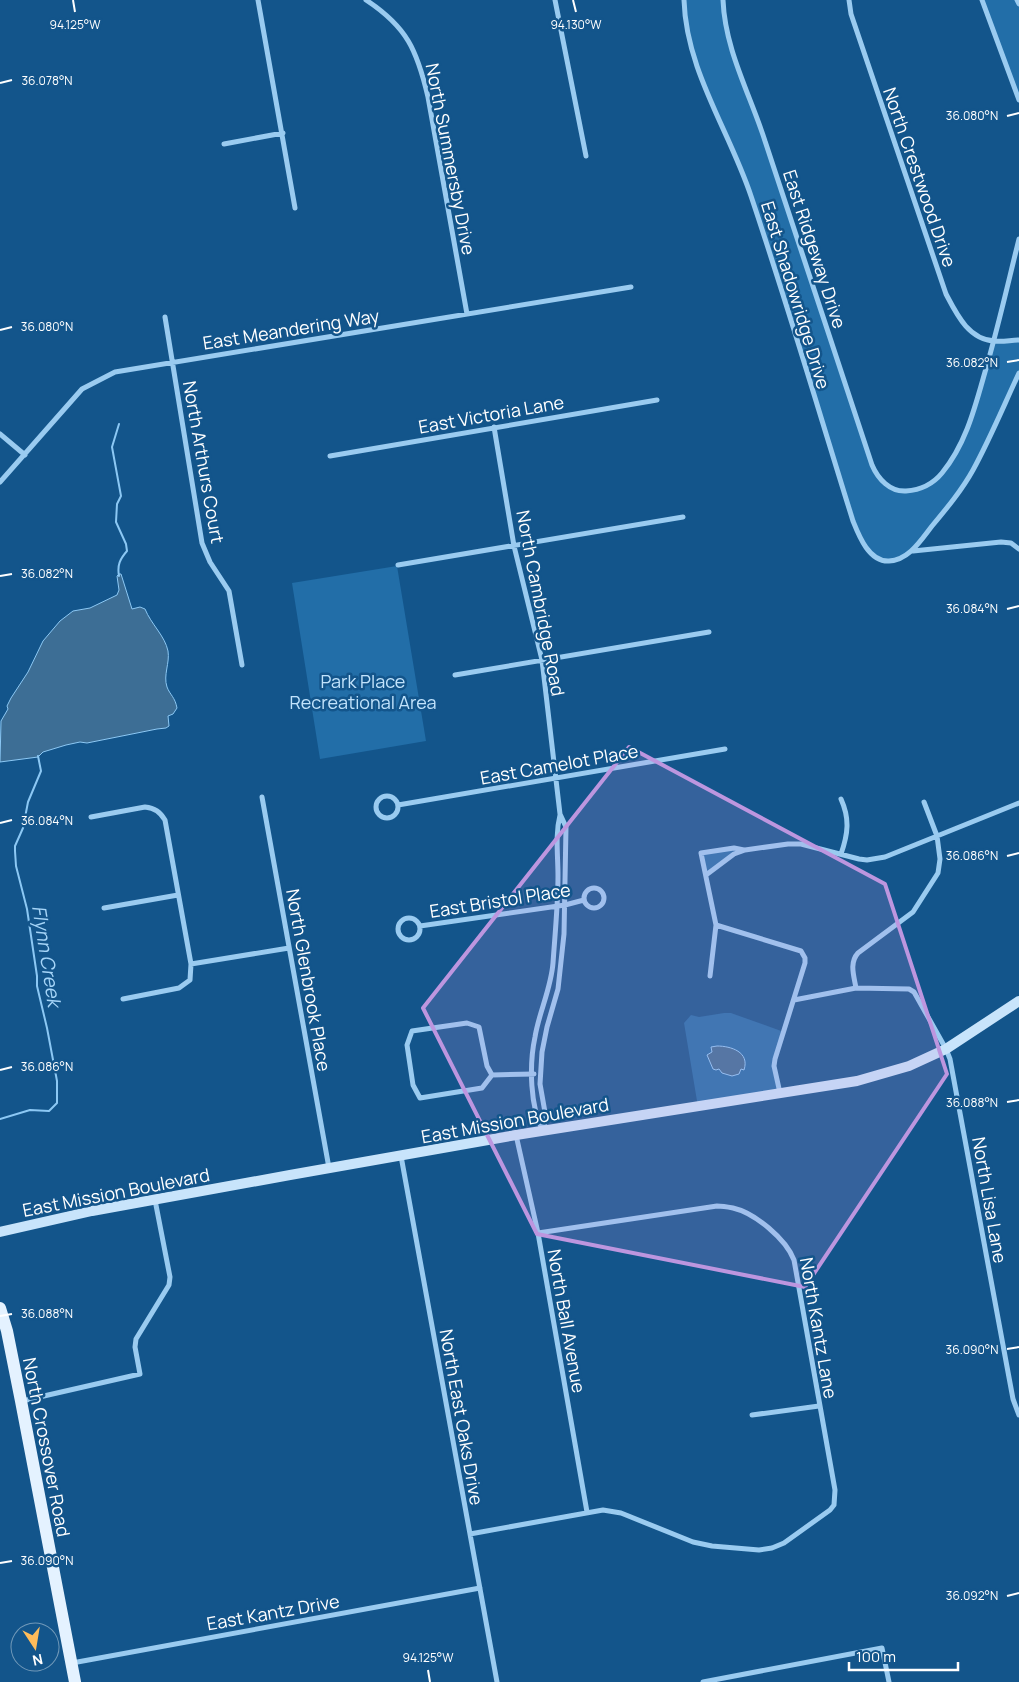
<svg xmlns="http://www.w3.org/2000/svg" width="1019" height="1682" font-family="Manrope,sans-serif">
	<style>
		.green { fill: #226ea8 }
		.water { fill: #3d6e95; stroke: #8cc8f4 }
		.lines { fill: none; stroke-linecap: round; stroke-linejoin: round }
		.stream { stroke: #8cc8f4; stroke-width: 2 }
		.street { stroke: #9acbf0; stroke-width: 5 }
		.secondary { stroke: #c8e4fb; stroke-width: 10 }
		.primary { stroke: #e4f2ff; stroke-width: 12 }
		.marked { fill: #bd96df; fill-opacity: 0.2; stroke: #bd96df; stroke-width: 4; stroke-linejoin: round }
		.ticks { fill: none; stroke: #fff; stroke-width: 2 }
		.labels { text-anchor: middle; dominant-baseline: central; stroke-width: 5; stroke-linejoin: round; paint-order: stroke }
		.street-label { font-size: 18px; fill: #fff; stroke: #13558b }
		.park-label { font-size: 18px; fill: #c1e3fc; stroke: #13558b }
		.water-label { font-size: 19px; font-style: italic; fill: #a6d5f8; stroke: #13558b }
		.ticks-label { font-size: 12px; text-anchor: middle; fill: #fff; stroke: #13558b; stroke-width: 5; stroke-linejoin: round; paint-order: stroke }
	</style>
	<rect width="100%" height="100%" fill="#13558b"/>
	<path class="green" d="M 684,0 L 723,0 L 730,48 L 763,135 L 872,465 L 890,487 L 917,490 L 942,473 L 970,424 L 994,341 L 1019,340 L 1019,373 L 974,469 L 913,551 L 888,561 L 875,557 L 860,536 L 750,194 L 693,56 Z
		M 982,0 L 1017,0 L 1019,4 L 1019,100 Z
		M 397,566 L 426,741 L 320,759 L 292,583 Z
		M 734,848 L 745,850 L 734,854 L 706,875 L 701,853 Z
		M 724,1013 L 731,1013 L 784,1032 L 775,1059 L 780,1094 L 698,1107 L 684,1023 L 691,1015 L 699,1017 Z"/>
	<path class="water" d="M 119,574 L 121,574 L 132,609 L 140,607 L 145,609 C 151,624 165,636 168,651 C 170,663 163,675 167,687 C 170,695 175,697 177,708 L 173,714 L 168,716 L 169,726 L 166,728 L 157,729 L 87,743 L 80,742 L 66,745 L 43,752 L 38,757 L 0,762 L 1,721 L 8,709 L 7,706 L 11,698 L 28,672 L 43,641 L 60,621 L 73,611 L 90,608 L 117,595 L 119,590 L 117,576 Z
		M 717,1046 C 731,1046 750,1052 744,1070 L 741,1069 L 739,1074 L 732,1076 L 722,1073 L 719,1069 L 716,1070 L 713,1069 L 707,1055 L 712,1052 L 711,1047 Z"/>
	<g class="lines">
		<path class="stream" d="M 119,424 L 112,447 L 121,496 L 117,504 L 116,522 L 126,544 L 127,551 C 120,559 117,565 119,576
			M 0,1119 L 30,1110 L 49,1111 L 57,1103 L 57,1081 L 47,1028 L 37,986 L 37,976 L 27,909 L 16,866 L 15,851 L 15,846 L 23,828 L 28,802 L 41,771 L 38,756"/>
		<path class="street" d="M 258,0 L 295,208
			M 366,0 C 407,27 417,50 428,97 L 467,314
			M 555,0 L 586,156
			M 684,0 C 686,70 729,130 751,196 C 787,303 819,412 853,521 C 859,536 869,562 889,561 C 909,560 921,540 932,526 C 947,508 962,490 973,470 C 990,439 1004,405 1019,373
			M 723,0 C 725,50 750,94 765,141 C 801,249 837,357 872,465 C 878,479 890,492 906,491 C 921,490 933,484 942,473 C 966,444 975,407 985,372 C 998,328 1008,283 1019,239
			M 849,0 L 851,14 L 946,294 C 957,315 969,340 995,341 C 1003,342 1011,340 1019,340
			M 982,0 L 1019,100
			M 1017,0 L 1019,4
			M 224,144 L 283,133
			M 165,317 L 202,543 L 210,562 L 229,591 L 242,665
			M 494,427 L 514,546 L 542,660 L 560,814 L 566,827 L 564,934 L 558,989 L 547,1027 L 542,1052 L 540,1084 L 546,1118 L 543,1131
			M 0,434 L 25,455
			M 330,456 L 657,400
			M 0,482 L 82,389 L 115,372 L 631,287
			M 913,551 L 1001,542 L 1011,543 L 1019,549
			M 398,565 L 683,517
			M 455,675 L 709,632
			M376 807a11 11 0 1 1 22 0a11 11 0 1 1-22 0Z
			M 262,797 L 329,1168
			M 398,805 L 725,749
			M 91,817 L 145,807 C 155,808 160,812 165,820 L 191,964 L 190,980 L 179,988 L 123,999
			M 841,854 C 848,834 850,819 841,799
			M 706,875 L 734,854 L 745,850 L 788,844 L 801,844 L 859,859 L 867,860 L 885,857 L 1019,803
			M584 898a10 10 0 1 1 20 0a10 10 0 1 1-20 0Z
			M 104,908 L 178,895
			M398 929a11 11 0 1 1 22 0a11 11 0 1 1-22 0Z
			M 716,925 L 801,951 L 805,958 L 805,963 L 775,1059 L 774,1066 L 780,1093
			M 420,926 L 565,905 L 584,900
			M 191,964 L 289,948
			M 710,976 L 716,925 L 701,853 L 734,848 L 744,850
			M 856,988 C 854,976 849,963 858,953 L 913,912 L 938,873 L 940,859 L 937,836 L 924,802
			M 794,1000 L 856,988 L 909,989 L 914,992 L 946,1049 L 950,1059 L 1013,1399 L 1019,1415
			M 467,1023 L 479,1027 L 487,1066 L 492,1075 L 482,1088 L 420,1098 L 413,1085 L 407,1045 L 412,1031 Z
			M 492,1075 L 534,1074
			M 543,1131 C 530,1107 529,1065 535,1037 C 539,1012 551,989 553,963 C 555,934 558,905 558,876 C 558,855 555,835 560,815
			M 516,1135 L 538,1233 L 587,1512
			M 401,1156 L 497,1682
			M 22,1401 L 140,1374 L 135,1347 L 136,1339 L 169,1285 L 170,1277 L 155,1200
			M 752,1415 L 819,1406
			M 470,1534 L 603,1510 L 621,1513 L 693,1542 L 712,1546 L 759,1550 L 772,1548 L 784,1543 L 830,1510 L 834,1505 L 835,1490 L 794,1260 C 786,1239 755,1213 733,1208 C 728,1207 722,1206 717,1206 L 538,1233
			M 72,1663 L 480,1588
			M 703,1682 L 882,1648 L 889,1682"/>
		<path class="secondary" d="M 0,1232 L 92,1211 L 290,1175 L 516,1135 L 857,1081 L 909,1066 L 946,1049 L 1019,1001"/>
		<path class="primary" d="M 0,1308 L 7,1331 L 21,1401 L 75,1682"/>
	</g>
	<path class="marked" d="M 629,747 L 885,884 L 947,1074 L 805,1287 L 537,1234 L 423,1008 Z"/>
	<path class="ticks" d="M 73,0 L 75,12M 573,0 L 576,12M 0,83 L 12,80M 1007,116 L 1019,113M 0,330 L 12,327M 1007,362 L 1019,360M 0,576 L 12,574M 1007,609 L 1019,606M 0,823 L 12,820M 1007,856 L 1019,853M 0,1070 L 12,1067M 1007,1102 L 1019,1100M 0,1316 L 12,1314M 1007,1349 L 1019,1347M 0,1563 L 12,1561M 1007,1596 L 1019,1593M 428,1670 L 430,1682"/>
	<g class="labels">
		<g class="street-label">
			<text transform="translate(451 159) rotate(79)">North Summersby Drive</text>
			<text transform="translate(920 177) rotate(71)">North Crestwood Drive</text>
			<text transform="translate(815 249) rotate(72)">East Ridgeway Drive</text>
			<text transform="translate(796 295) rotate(73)">East Shadowridge Drive</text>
			<text transform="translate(291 329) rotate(-9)">East Meandering Way</text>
			<text transform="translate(491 414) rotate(-10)">East Victoria Lane</text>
			<text transform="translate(204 462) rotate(80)">North Arthurs Court</text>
			<text transform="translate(541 603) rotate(79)">North Cambridge Road</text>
			<text transform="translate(559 764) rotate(-10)">East Camelot Place</text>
			<text transform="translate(500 900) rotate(-9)">East Bristol Place</text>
			<text transform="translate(309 980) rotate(80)">North Glenbrook Place</text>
			<text transform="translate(515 1120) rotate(-10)">East Mission Boulevard</text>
			<text transform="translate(116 1192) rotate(-11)">East Mission Boulevard</text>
			<text transform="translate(990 1200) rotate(80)">North Lisa Lane</text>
			<text transform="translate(567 1321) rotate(80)">North Ball Avenue</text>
			<text transform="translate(819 1328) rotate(80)">North Kantz Lane</text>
			<text transform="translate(462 1417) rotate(80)">North East Oaks Drive</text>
			<text transform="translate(47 1447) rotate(79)">North Crossover Road</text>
			<text transform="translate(273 1612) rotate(-10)">East Kantz Drive</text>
		</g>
		<g class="park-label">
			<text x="363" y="681">Park Place<tspan x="363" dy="21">Recreational Area</tspan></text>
		</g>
		<g class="water-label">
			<text transform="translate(47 956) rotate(81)">Flynn Creek</text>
		</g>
	</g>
	<g class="ticks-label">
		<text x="75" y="29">94.125°W</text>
		<text x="576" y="29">94.130°W</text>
		<text x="47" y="85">36.078°N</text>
		<text x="972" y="120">36.080°N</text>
		<text x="47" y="331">36.080°N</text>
		<text x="972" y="367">36.082°N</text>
		<text x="47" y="578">36.082°N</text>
		<text x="972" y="613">36.084°N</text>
		<text x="47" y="825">36.084°N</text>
		<text x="972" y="860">36.086°N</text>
		<text x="47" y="1071">36.086°N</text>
		<text x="972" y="1107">36.088°N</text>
		<text x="47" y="1318">36.088°N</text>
		<text x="972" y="1354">36.090°N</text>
		<text x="47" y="1565">36.090°N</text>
		<text x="972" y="1600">36.092°N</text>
		<text x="428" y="1662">94.125°W</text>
	</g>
	<g transform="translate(35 1647) rotate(168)"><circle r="24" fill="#13558b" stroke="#7199b9"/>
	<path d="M0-4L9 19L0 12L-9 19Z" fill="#ffbc5a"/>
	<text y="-8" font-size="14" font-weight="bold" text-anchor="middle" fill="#ffffff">N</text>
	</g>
	<path d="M849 1662v8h109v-8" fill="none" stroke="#ffffff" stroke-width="2.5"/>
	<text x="856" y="1662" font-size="15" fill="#ffffff" stroke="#13558b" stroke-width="4" paint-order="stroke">100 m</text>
</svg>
